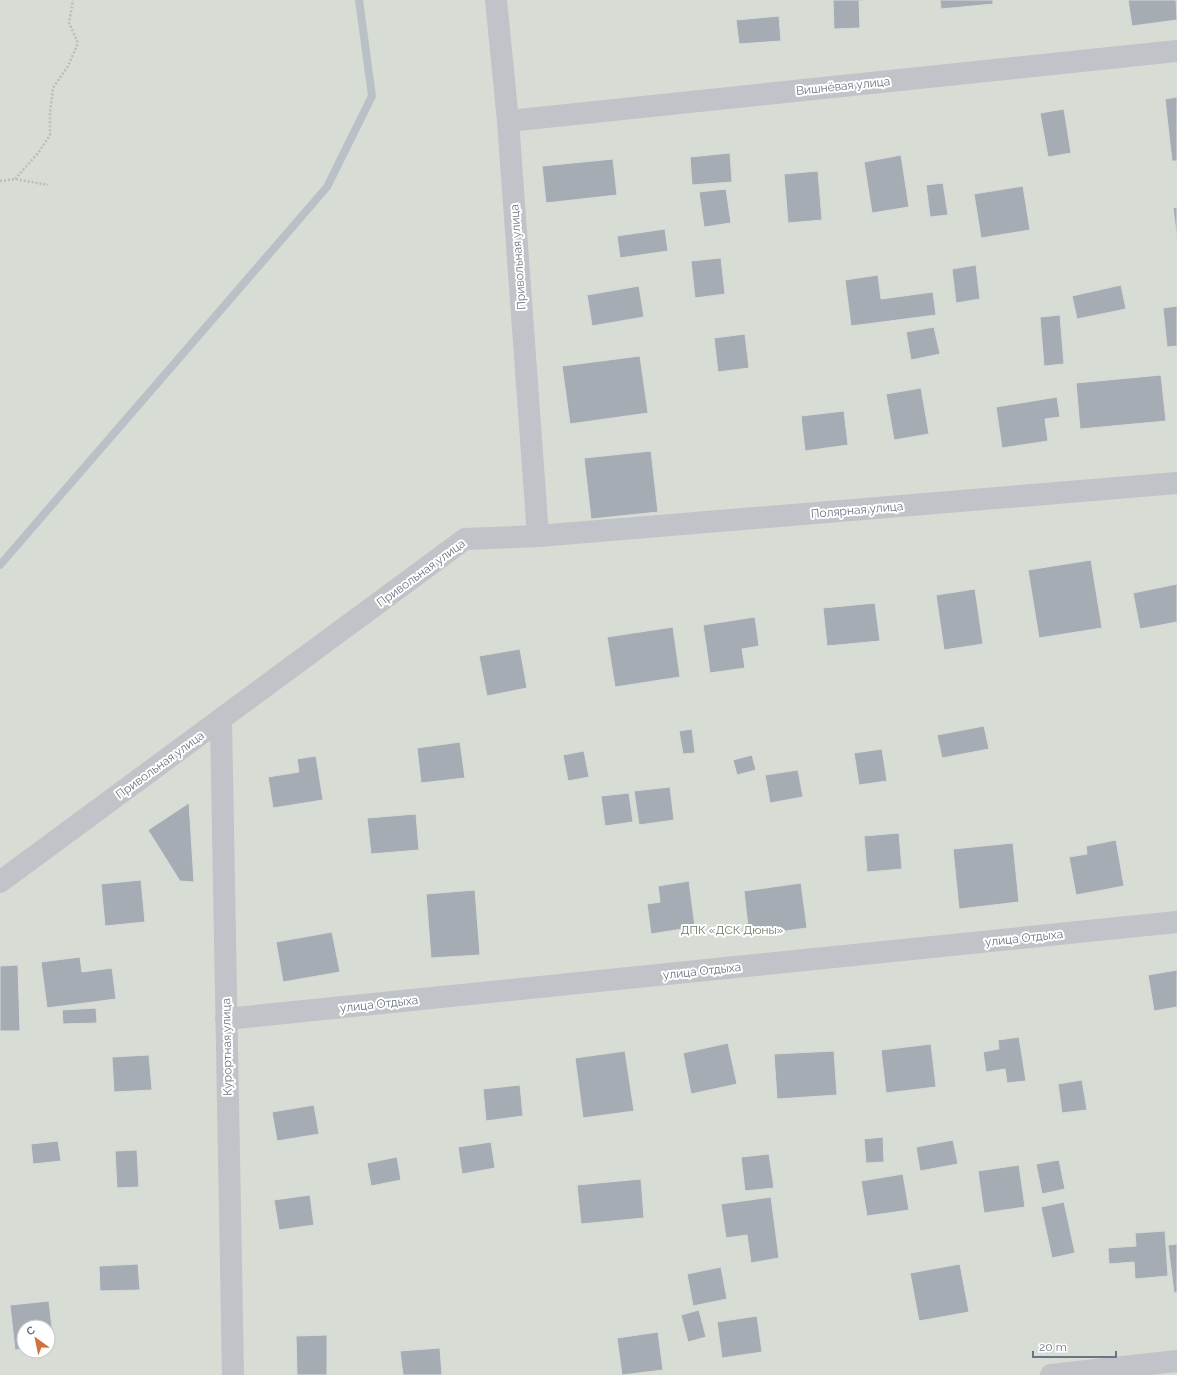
<svg xmlns="http://www.w3.org/2000/svg" width="1177" height="1375" font-family="Raleway,sans-serif">
	<style>
		.green { fill: #d7dcd5; fill-rule: evenodd }
		.lines { fill: none; stroke-linecap: round; stroke-linejoin: round }
		.stream { stroke: #b9c1c7; stroke-width: 8 }
		.building { fill: #a6acb3; stroke: #d9d9d8 }
		.path { stroke: #babcbf; stroke-width: 2.5; stroke-dasharray: 2 2; stroke-linecap: butt }
		.street { stroke: #c0c3c7; stroke-width: 22 }
		.labels { text-anchor: middle; dominant-baseline: central; stroke-width: 4; stroke-linejoin: round; paint-order: stroke }
		.street-label { font-size: 12px; fill: #6a7583; stroke: #fff }
		.park-label { font-size: 12px; fill: #6a7b68; stroke: #fff }
	</style>
	<rect width="100%" height="100%" fill="#f7f8f5"/>
	<path class="green" d="M 0,0 L 1177,0 L 1177,1375 L 0,1375 ZM 24,1327 L 48,1327 L 48,1351 L 24,1351 Z"/>
	<g class="lines">
		<path class="stream" d="M 0,565 L 327,187 L 372,96 L 359,0"/>
	</g>
	<path class="building" d="M 833,0 L 878,0 L 859,1 L 860,28 L 834,29 Z
		M 940,0 L 993,0 L 993,4 L 941,9 Z
		M 1128,0 L 1176,0 L 1177,20 L 1132,26 Z
		M 779,16 L 781,41 L 739,44 L 736,20 Z
		M 1177,97 L 1177,161 L 1172,161 L 1165,99 Z
		M 1064,109 L 1071,153 L 1048,157 L 1040,113 Z
		M 730,153 L 732,182 L 692,185 L 690,157 Z
		M 901,155 L 909,207 L 872,213 L 864,162 Z
		M 613,159 L 617,195 L 546,203 L 542,166 Z
		M 818,171 L 822,220 L 788,223 L 784,174 Z
		M 943,183 L 948,215 L 930,217 L 926,185 Z
		M 1023,186 L 1030,230 L 981,238 L 974,194 Z
		M 726,189 L 731,223 L 704,227 L 699,192 Z
		M 1177,207 L 1177,239 L 1173,208 Z
		M 665,229 L 668,251 L 620,258 L 617,236 Z
		M 721,258 L 725,294 L 695,298 L 691,261 Z
		M 976,265 L 980,299 L 956,303 L 952,269 Z
		M 878,275 L 881,299 L 933,292 L 936,315 L 851,326 L 845,280 Z
		M 1121,285 L 1126,309 L 1077,319 L 1072,296 Z
		M 639,286 L 644,317 L 592,326 L 587,295 Z
		M 1177,306 L 1177,346 L 1167,347 L 1163,308 Z
		M 1060,315 L 1064,364 L 1044,366 L 1040,317 Z
		M 934,327 L 940,354 L 911,360 L 906,332 Z
		M 745,334 L 749,368 L 718,372 L 714,338 Z
		M 640,356 L 648,413 L 570,424 L 562,366 Z
		M 1161,375 L 1166,421 L 1080,429 L 1076,383 Z
		M 921,388 L 929,434 L 894,440 L 886,394 Z
		M 1057,397 L 1060,417 L 1045,419 L 1048,441 L 1002,448 L 996,407 Z
		M 844,411 L 848,445 L 805,451 L 801,416 Z
		M 651,451 L 658,512 L 591,519 L 584,458 Z
		M 1091,560 L 1102,628 L 1039,638 L 1028,570 Z
		M 1177,584 L 1177,622 L 1140,629 L 1133,593 Z
		M 975,589 L 983,644 L 944,650 L 936,595 Z
		M 875,603 L 880,641 L 827,646 L 823,608 Z
		M 755,617 L 759,646 L 742,649 L 745,668 L 710,673 L 703,625 Z
		M 673,627 L 680,677 L 615,687 L 607,637 Z
		M 520,649 L 527,688 L 487,696 L 479,656 Z
		M 984,726 L 989,749 L 942,758 L 937,735 Z
		M 692,729 L 695,753 L 683,754 L 679,731 Z
		M 460,742 L 465,778 L 421,783 L 417,748 Z
		M 882,749 L 887,781 L 859,785 L 854,753 Z
		M 584,751 L 589,777 L 568,781 L 563,755 Z
		M 752,755 L 756,770 L 737,775 L 733,760 Z
		M 316,756 L 323,800 L 273,808 L 268,777 L 299,772 L 297,759 Z
		M 798,770 L 803,797 L 770,803 L 765,775 Z
		M 670,787 L 674,820 L 639,825 L 634,791 Z
		M 629,793 L 633,822 L 605,826 L 601,796 Z
		M 189,803 L 194,882 L 180,881 L 148,830 Z
		M 416,814 L 419,850 L 371,854 L 367,818 Z
		M 899,833 L 902,869 L 867,872 L 864,836 Z
		M 1116,840 L 1124,886 L 1076,895 L 1069,857 L 1087,854 L 1086,846 Z
		M 1013,843 L 1019,902 L 959,909 L 953,849 Z
		M 141,880 L 145,922 L 105,926 L 101,884 Z
		M 689,881 L 695,927 L 651,934 L 647,904 L 660,902 L 658,886 Z
		M 801,883 L 807,928 L 749,936 L 744,891 Z
		M 475,890 L 480,955 L 431,958 L 426,894 Z
		M 332,932 L 340,972 L 283,982 L 276,942 Z
		M 80,957 L 82,972 L 112,968 L 116,999 L 47,1008 L 41,962 Z
		M 18,965 L 20,1031 L 0,1031 L 0,966 Z
		M 1177,970 L 1177,1007 L 1154,1011 L 1148,975 Z
		M 96,1008 L 97,1023 L 63,1024 L 62,1010 Z
		M 1019,1037 L 1026,1081 L 1007,1083 L 1005,1069 L 986,1072 L 983,1052 L 999,1049 L 998,1040 Z
		M 728,1043 L 737,1084 L 691,1094 L 683,1053 Z
		M 931,1044 L 936,1087 L 886,1093 L 881,1050 Z
		M 625,1051 L 634,1111 L 583,1118 L 575,1058 Z
		M 834,1051 L 837,1095 L 777,1099 L 774,1054 Z
		M 149,1055 L 152,1090 L 114,1092 L 112,1057 Z
		M 1082,1080 L 1087,1110 L 1062,1113 L 1058,1084 Z
		M 520,1085 L 523,1116 L 486,1121 L 483,1089 Z
		M 314,1105 L 319,1134 L 277,1141 L 272,1112 Z
		M 883,1137 L 884,1162 L 866,1163 L 864,1139 Z
		M 953,1140 L 958,1164 L 920,1171 L 916,1147 Z
		M 58,1141 L 61,1161 L 33,1164 L 31,1144 Z
		M 491,1142 L 495,1168 L 462,1174 L 458,1147 Z
		M 137,1150 L 139,1187 L 117,1188 L 115,1151 Z
		M 769,1154 L 774,1188 L 745,1191 L 741,1157 Z
		M 397,1157 L 401,1180 L 371,1186 L 367,1163 Z
		M 1059,1160 L 1065,1189 L 1042,1194 L 1036,1164 Z
		M 1019,1165 L 1025,1207 L 984,1213 L 978,1171 Z
		M 903,1174 L 909,1210 L 867,1216 L 861,1181 Z
		M 641,1179 L 644,1218 L 581,1224 L 577,1185 Z
		M 310,1195 L 314,1225 L 279,1230 L 274,1200 Z
		M 771,1197 L 779,1258 L 751,1263 L 747,1235 L 726,1238 L 721,1204 Z
		M 1064,1202 L 1075,1253 L 1052,1258 L 1041,1207 Z
		M 1165,1231 L 1168,1276 L 1135,1279 L 1134,1262 L 1109,1264 L 1108,1248 L 1136,1246 L 1135,1233 Z
		M 1177,1244 L 1177,1292 L 1174,1293 L 1168,1245 Z
		M 138,1264 L 140,1290 L 100,1291 L 99,1266 Z
		M 960,1264 L 969,1312 L 919,1321 L 910,1273 Z
		M 721,1267 L 727,1299 L 693,1306 L 687,1274 Z
		M 49,1301 L 54,1345 L 48,1346 L 48,1327 L 24,1327 L 24,1349 L 15,1350 L 10,1305 Z
		M 699,1310 L 706,1337 L 688,1342 L 681,1315 Z
		M 757,1316 L 762,1352 L 722,1358 L 717,1322 Z
		M 658,1332 L 663,1370 L 622,1375 L 617,1338 Z
		M 327,1335 L 327,1375 L 297,1375 L 296,1336 Z
		M 440,1348 L 442,1375 L 403,1375 L 400,1351 Z"/>
	<g class="lines">
		<path class="path" d="M 15,179 L 38,153 L 50,135 L 50,113 L 53,88 L 68,66 L 78,43 L 69,23 L 73,0
			M 0,181 L 15,179 L 48,185"/>
		<path class="street" d="M 508,121 L 1177,51
			M 538,536 L 1177,483
			M 221,720 L 233,1375
			M 0,882 L 465,539 L 538,536 L 508,121 L 496,0
			M 226,1019 L 1177,922
			M 1051,1375 L 1177,1361"/>
	</g>
	<g class="labels">
		<g class="street-label">
			<text transform="translate(843 86) rotate(-6)">Вишнёвая улица</text>
			<text transform="translate(518 257) rotate(-94)">Привольная улица</text>
			<text transform="translate(857 510) rotate(-5)">Полярная улица</text>
			<text transform="translate(421 573) rotate(-36)">Привольная улица</text>
			<text transform="translate(160 765) rotate(-36)">Привольная улица</text>
			<text transform="translate(1024 938) rotate(-6)">улица Отдыха</text>
			<text transform="translate(702 971) rotate(-6)">улица Отдыха</text>
			<text transform="translate(379 1004) rotate(-6)">улица Отдыха</text>
			<text transform="translate(227 1047) rotate(-91)">Курортная улица</text>
		</g>
		<g class="park-label">
			<text x="732" y="930">ДПК «ДСК Дюны»</text>
		</g>
	</g>
	<g transform="translate(36 1339) rotate(327)"><circle r="19" fill="#ffffff" stroke="#c3c8cd"/>
	<path d="M0-3L7 15L0 10L-7 15Z" fill="#cf723e"/>
	<text y="-6" font-size="11" font-weight="bold" text-anchor="middle" fill="#6a7583">С</text>
	</g>
	<path d="M1033 1351v6h83v-6" fill="none" stroke="#6a7583" stroke-width="2"/>
	<text x="1039" y="1351" font-size="12" fill="#6a7583" stroke="#ffffff" stroke-width="3" paint-order="stroke">20 m</text>
</svg>
